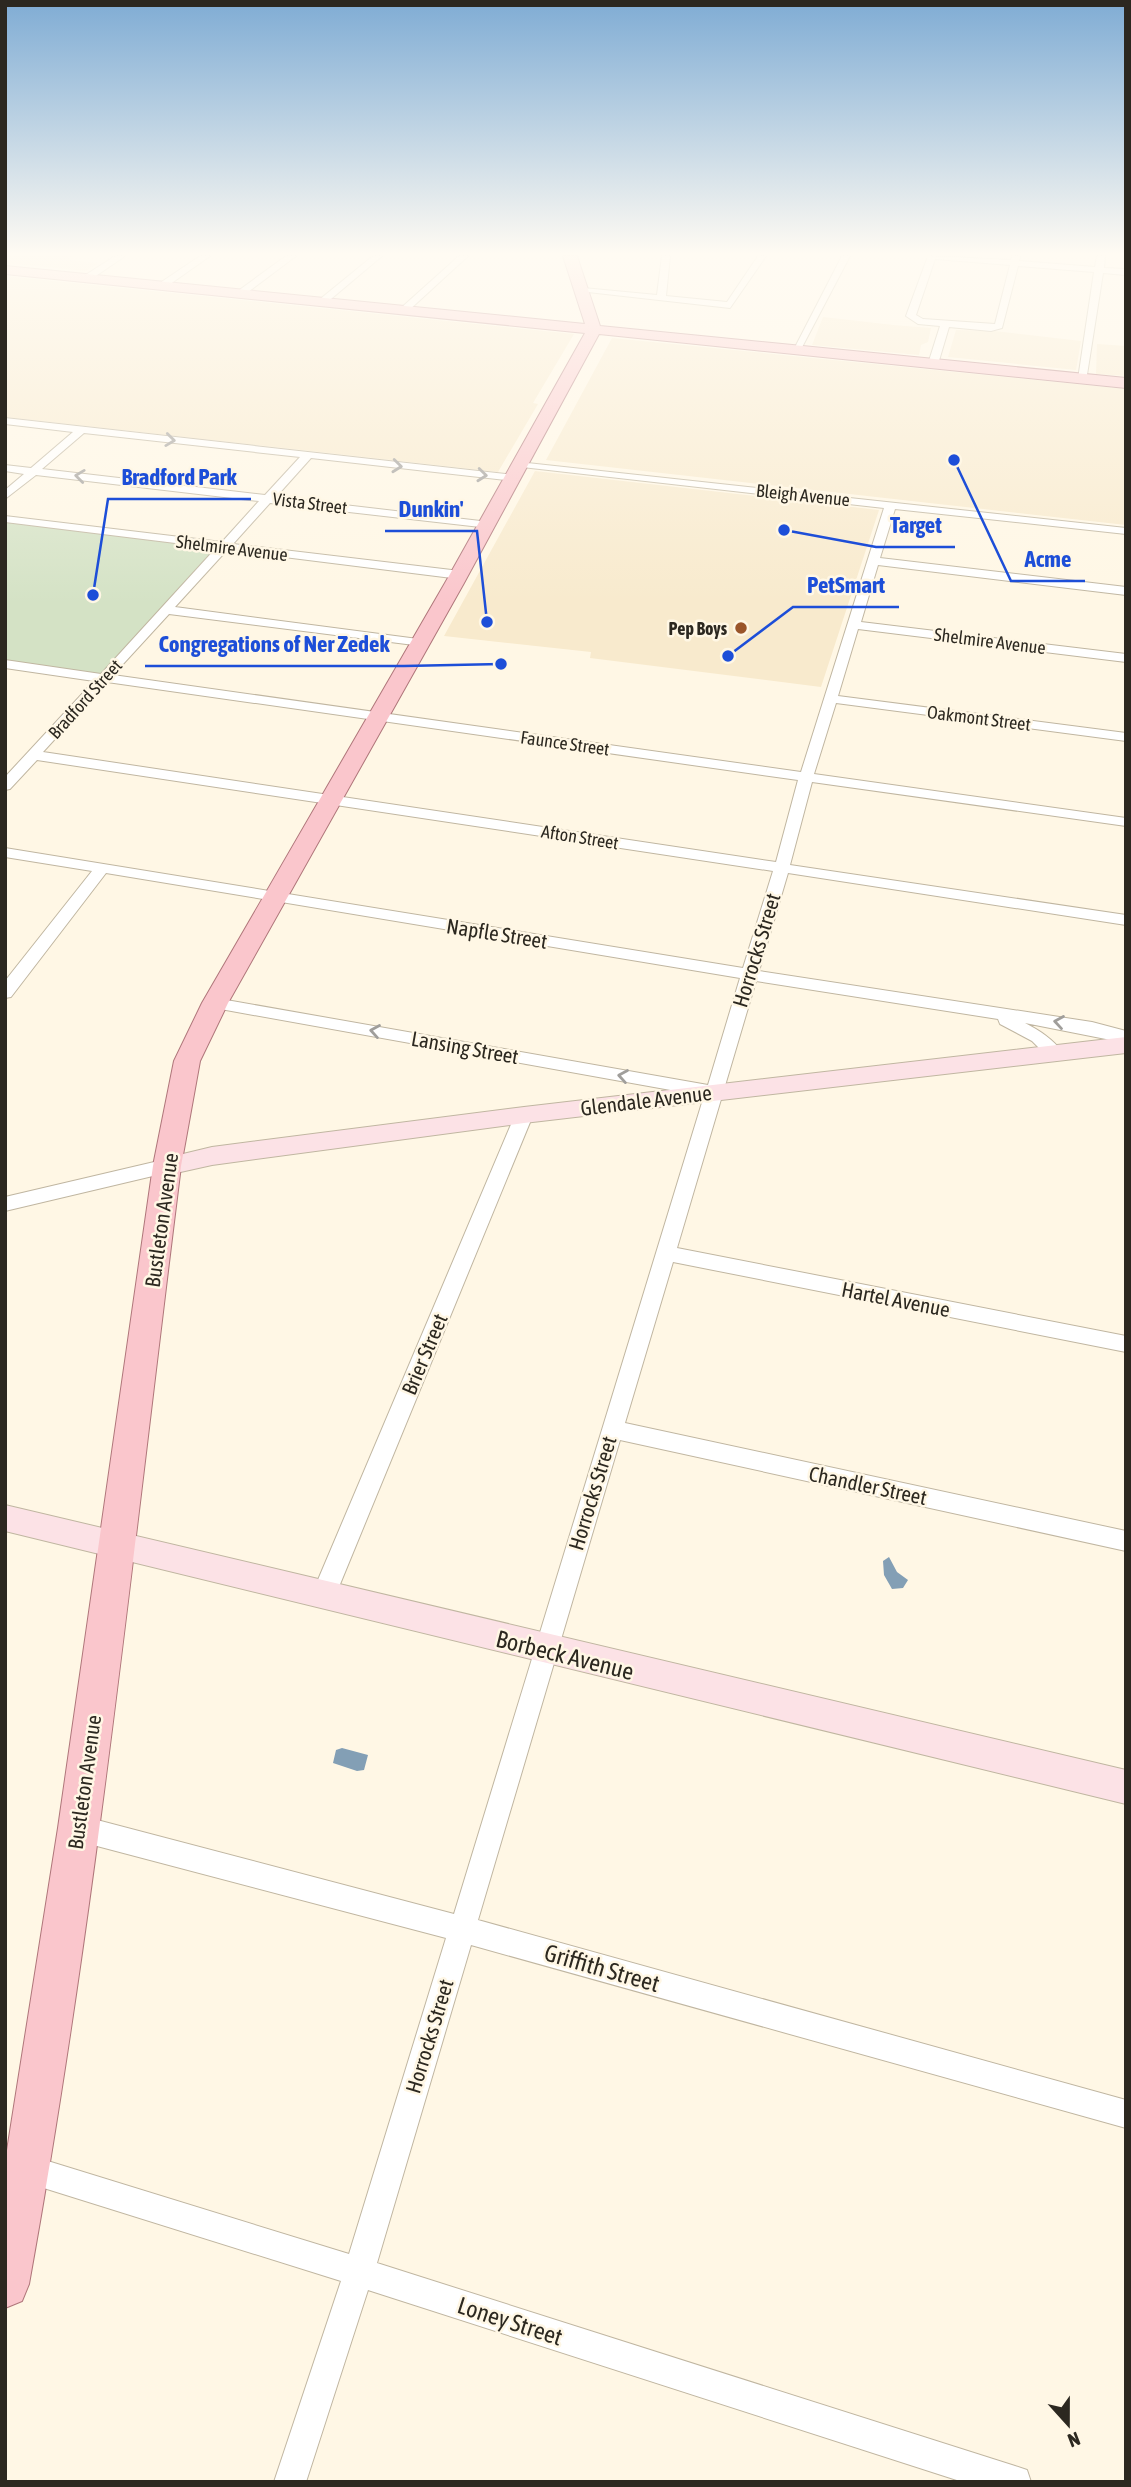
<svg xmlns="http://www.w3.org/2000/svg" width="1131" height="2487" font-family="'Asap Condensed',sans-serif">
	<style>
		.built { fill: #f8eacd }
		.green { fill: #d4e2c5 }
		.water { fill: #839fb5 }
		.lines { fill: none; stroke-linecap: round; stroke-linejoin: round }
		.street-casing { stroke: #c0b6a1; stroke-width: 2 }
		.secondary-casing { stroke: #c0b6a1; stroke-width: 2 }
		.primary-casing { stroke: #af767a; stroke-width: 2 }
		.street { fill: #fff; fill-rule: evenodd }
		.secondary { fill: #fce2e6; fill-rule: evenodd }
		.primary { fill: #fac6cc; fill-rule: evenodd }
		.oneway { stroke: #a09e9b }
		.poi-dot { fill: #9a552a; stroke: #fff7e5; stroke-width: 2.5 }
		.labels { text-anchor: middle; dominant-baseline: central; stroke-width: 5; stroke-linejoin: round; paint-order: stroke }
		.far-street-label { font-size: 18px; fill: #2c2820; stroke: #fff7e5 }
		.far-poi-label { font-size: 18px; font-weight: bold; fill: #2c2820; stroke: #fff7e5; text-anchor: end }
		.street-label { font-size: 21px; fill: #2c2820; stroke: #fff7e5 }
		.near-street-label { font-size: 24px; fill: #2c2820; stroke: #fff7e5 }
		.leader { fill: none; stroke: #1d4ed8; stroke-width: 2.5 }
		.callout-dot { fill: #1d4ed8; stroke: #fff7e5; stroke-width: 2.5 }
		.callout-label { font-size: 23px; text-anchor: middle; font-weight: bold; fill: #1d4ed8; stroke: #fff7e5; stroke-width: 5; stroke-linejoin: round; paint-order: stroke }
	</style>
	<rect width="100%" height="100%" fill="#fff7e5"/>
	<path class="built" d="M 5,256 L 73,256 L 69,260 L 98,263 L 86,271 L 5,263 Z
		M 5,276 L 64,282 L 574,334 L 533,403 L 538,404 L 498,472 L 5,417 Z
		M 823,317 L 893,325 L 931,328 L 928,342 L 921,345 L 919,355 L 812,345 Z
		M 956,330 L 995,331 L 1081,341 L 1076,370 L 948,357 Z
		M 612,338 L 1126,389 L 1126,525 L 546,460 Z
		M 1097,344 L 1126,346 L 1126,376 L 1096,374 Z
		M 535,471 L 879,510 L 821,687 L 590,658 L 591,652 L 444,636 Z"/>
	<path class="green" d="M 5,519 L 224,547 L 104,678 L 5,664 Z"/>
	<path class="water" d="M 889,1557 L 897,1572 L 908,1580 L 903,1588 L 892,1589 L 884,1575 L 883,1561 Z
		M 342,1748 L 368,1755 L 364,1770 L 357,1771 L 333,1763 L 336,1750 Z"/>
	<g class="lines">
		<g class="street-casing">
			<path id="street" d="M 115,256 L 125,256 L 90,280 L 84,280 L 84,276 Z
				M 200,256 L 210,256 L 166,287 L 160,287 L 160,283 Z
				M 286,256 L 296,256 L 244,295 L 238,295 L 238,291 Z
				M 373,256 L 382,256 L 325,304 L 319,304 L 319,300 Z
				M 459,256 L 468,256 L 407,312 L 401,312 L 401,308 Z
				M 662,256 L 670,256 L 666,296 L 727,302 L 758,256 L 766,256 L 730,308 L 579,291 L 583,288 L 657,295 Z
				M 842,256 L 850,256 L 800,351 L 792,353 Z
				M 928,256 L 1011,260 L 1012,256 L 1020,256 L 1019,261 L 1095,267 L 1097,256 L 1105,256 L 1104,268 L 1126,269 L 1126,275 L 1103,273 L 1086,381 L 1078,379 L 1094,272 L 1018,266 L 1002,328 L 991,331 L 949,327 L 938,364 L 933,367 L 928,364 L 940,326 L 918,324 L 906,316 ZM 935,259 L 1010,265 L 995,324 L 923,319 L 916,315 Z
				M 5,418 L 514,475 L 519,478 L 514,481 L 311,458 L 276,497 L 489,522 L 495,525 L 489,528 L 270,503 L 233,544 L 460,571 L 466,575 L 460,579 L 227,550 L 175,607 L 418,639 L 422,640 L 422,646 L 169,614 L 113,675 L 801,772 L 884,508 L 522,467 L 517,464 L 518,462 L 1126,528 L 1126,534 L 895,509 L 880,558 L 1126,587 L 1126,595 L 878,565 L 861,622 L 1126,654 L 1126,662 L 858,629 L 838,696 L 1126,733 L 1126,741 L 836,703 L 814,774 L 1126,818 L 1126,826 L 812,782 L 790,865 L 1126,915 L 1126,925 L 788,873 L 759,971 L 1092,1022 L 1126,1031 L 1126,1043 L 1025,1023 C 1040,1031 1053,1039 1063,1053 L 1060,1057 L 1048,1057 L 1032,1041 L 1000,1024 L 998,1019 L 756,981 L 677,1248 L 1126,1336 L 1126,1352 L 673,1262 L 625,1423 L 1126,1531 L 1126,1551 L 620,1440 L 478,1920 L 1126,2100 L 1126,2128 L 471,1945 L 377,2263 L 1015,2466 L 1027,2470 L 1031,2482 L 963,2482 L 368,2290 L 306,2482 L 274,2482 L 341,2281 L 15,2179 L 10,2169 L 15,2159 L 25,2154 L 349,2254 L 446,1938 L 78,1841 L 69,1837 L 65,1828 L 69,1819 L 78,1815 L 454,1914 L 704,1096 L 215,1008 L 207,1003 L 215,998 L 708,1085 L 740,978 L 106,873 L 11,997 L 5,998 L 5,981 L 92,871 L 5,857 L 5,848 L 743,968 L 773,871 L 37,760 L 10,789 L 5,790 L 5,777 L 94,681 L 5,668 L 5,660 L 101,674 L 216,548 L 5,522 L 5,516 L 222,542 L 259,501 L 36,475 L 5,499 L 5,490 L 24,474 L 5,471 L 5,465 L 31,468 L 73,432 L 5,424 ZM 84,433 L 300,457 L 265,495 L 42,469 ZM 107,682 L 798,780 L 776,862 L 43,752 Z
				M 524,1109 L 533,1115 L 336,1594 L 332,1601 L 324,1604 L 316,1601 L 312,1594 L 515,1115 Z
				M 167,1159 L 176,1166 L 174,1171 L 5,1211 L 5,1197 Z"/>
		</g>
		<g class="secondary-casing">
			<path id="secondary" d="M 1126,1037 L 1126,1053 L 524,1123 L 212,1165 L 167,1175 L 158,1172 L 154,1166 L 158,1160 L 212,1147 L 524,1107 Z
				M 5,1505 L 1126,1770 L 1126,1804 L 5,1531 Z"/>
		</g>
		<g class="primary-casing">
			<path id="primary" d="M 563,256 L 577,256 L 600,326 L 1126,378 L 1126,388 L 599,334 L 464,583 L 228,1003 L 200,1061 L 181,1166 C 134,1539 96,1914 29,2284 L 22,2301 L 5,2308 L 5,2163 L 58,1828 L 153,1166 L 174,1061 L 202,1003 L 445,583 L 585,333 L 5,274 L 5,266 L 585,324 Z"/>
		</g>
		<use href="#street" class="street"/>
		<use href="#secondary" class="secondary"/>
		<use href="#primary" class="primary"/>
	</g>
	<defs><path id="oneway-chevron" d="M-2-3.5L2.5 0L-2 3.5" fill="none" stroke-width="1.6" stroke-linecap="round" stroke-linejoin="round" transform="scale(1.75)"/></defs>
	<g class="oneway">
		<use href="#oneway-chevron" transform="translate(170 440) rotate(7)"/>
		<use href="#oneway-chevron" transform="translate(397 466) rotate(6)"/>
		<use href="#oneway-chevron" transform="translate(482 475) rotate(6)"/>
		<use href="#oneway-chevron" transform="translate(80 476) rotate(-173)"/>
		<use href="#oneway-chevron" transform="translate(1059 1022) rotate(-171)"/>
		<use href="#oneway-chevron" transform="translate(375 1031) rotate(-170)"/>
		<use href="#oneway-chevron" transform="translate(623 1076) rotate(-170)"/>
	</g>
	<linearGradient id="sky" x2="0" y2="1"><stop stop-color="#7facd4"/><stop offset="0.42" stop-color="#fffbf3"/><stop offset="1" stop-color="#fffbf3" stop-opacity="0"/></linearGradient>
	<rect width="1131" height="604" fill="url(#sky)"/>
	<circle class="poi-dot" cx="741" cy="628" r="7"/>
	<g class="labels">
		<g class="far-street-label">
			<text transform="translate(803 495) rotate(6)">Bleigh Avenue</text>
			<text transform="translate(310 503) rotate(7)">Vista Street</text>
			<text transform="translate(232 548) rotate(7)">Shelmire Avenue</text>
			<text transform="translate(990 641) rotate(7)">Shelmire Avenue</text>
			<text transform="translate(85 699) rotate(-48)">Bradford Street</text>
			<text transform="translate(979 718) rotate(7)">Oakmont Street</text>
			<text transform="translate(565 743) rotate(8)">Faunce Street</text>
			<text transform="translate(580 837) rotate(9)">Afton Street</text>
		</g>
		<g class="far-poi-label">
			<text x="727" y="628">Pep Boys</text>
		</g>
		<g class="street-label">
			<text transform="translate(497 933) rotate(9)">Napfle Street</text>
			<text transform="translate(756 950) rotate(-73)">Horrocks Street</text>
			<text transform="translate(465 1047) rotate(10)">Lansing Street</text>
			<text transform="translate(646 1100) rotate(-7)">Glendale Avenue</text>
			<text transform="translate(161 1220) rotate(-82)">Bustleton Avenue</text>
			<text transform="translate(896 1299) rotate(11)">Hartel Avenue</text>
			<text transform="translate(424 1354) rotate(-67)">Brier Street</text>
			<text transform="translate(868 1485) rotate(12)">Chandler Street</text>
			<text transform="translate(592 1493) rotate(-73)">Horrocks Street</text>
			<text transform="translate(84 1782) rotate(-82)">Bustleton Avenue</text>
			<text transform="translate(429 2036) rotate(-73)">Horrocks Street</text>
		</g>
		<g class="near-street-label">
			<text transform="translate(565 1655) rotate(14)">Borbeck Avenue</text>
			<text transform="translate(602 1968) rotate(16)">Griffith Street</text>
			<text transform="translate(510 2321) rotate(18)">Loney Street</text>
		</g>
	</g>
	<path class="leader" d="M93 595L108 499H251M487 622L477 531H385M784 530L876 547H955M954 460L1011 581H1085M728 656L793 607H899M501 664L404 666H145"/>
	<g class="callout-dot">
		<circle cx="93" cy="595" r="7"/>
		<circle cx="487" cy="622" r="7"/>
		<circle cx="784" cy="530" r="7"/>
		<circle cx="954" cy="460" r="7"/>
		<circle cx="728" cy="656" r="7"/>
		<circle cx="501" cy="664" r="7"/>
	</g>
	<g class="callout-label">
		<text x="179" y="485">Bradford Park</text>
		<text x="431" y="517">Dunkin'</text>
		<text x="916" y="533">Target</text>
		<text x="1048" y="567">Acme</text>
		<text x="846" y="593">PetSmart</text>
		<text x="274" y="652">Congregations of Ner Zedek</text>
	</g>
	<rect width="1131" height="2487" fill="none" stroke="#2c2820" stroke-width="14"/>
	<g transform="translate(1068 2424) rotate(159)" stroke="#fff7e5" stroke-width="5" paint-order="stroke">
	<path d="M0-5L12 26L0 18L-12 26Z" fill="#2c2820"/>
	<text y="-10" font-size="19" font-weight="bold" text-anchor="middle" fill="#2c2820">N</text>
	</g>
</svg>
